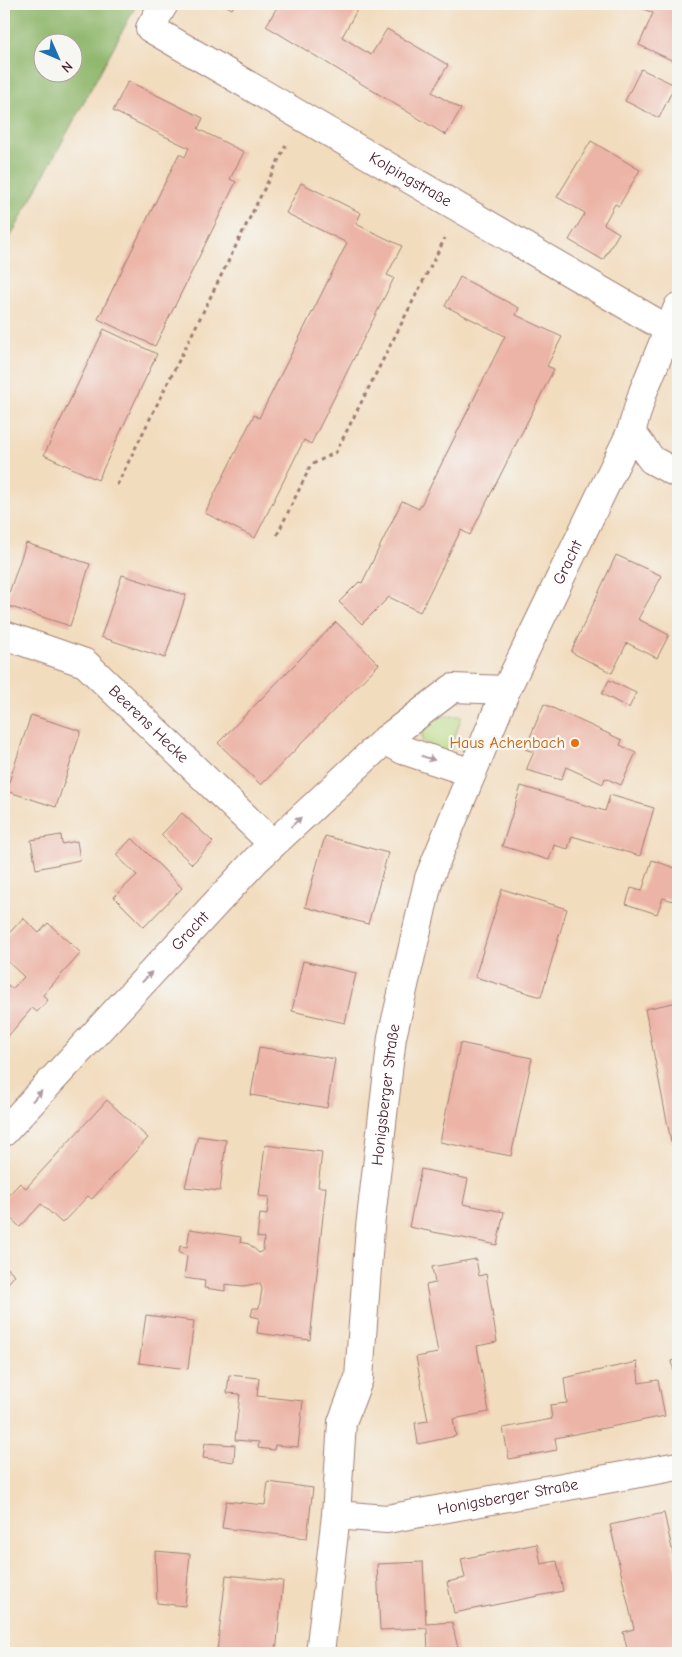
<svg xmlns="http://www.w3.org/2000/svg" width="682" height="1657" font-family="'Comic Neue',sans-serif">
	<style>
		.green { fill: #b7d880; stroke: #807c56 }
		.forest { fill: #91b86e; stroke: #6e6c4c; fill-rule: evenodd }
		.building { fill: #ecb4a6 }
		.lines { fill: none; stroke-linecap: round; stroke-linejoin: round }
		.minor-casing { stroke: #9e7e74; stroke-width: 30 }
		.tertiary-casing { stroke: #9e7e74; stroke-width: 30 }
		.path { stroke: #9e7e74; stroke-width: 3; stroke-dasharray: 4 4; stroke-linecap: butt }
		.minor { stroke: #fff; stroke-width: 28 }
		.tertiary { stroke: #fff; stroke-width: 28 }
		.oneway { fill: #ae9aa0 }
		.food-dot { fill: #e8710a; stroke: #f6f6f2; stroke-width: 2 }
		.labels { text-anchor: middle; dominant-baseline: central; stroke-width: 4.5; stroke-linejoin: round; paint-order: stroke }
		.street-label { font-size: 16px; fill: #4a1f2b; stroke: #f6f6f2 }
		.food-label { font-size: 16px; fill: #c56008; stroke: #f6f6f2; text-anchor: end }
	</style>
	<rect width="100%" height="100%" fill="#f6f6f2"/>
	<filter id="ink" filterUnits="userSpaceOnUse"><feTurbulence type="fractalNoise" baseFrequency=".02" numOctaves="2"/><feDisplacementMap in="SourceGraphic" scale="10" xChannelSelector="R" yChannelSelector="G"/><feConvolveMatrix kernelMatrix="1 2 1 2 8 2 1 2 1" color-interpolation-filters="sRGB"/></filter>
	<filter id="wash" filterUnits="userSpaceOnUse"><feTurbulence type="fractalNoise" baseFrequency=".0096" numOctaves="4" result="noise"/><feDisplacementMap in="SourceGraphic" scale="20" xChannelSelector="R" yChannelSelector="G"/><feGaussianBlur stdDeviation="1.12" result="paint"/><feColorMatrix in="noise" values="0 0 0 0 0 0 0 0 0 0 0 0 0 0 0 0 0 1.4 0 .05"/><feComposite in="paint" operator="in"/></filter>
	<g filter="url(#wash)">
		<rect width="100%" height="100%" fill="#f2dcbe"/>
		<path class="green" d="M 444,716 L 462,716 L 448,756 L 427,745 L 422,740 L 422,729 L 428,722 Z"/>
		<path class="forest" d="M 4,4 L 137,4 L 4,249 ZM 42,42 L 72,42 L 72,72 L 42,72 Z"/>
		<g id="blocks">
			<path class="building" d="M 223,4 L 235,4 L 232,9 Z
				M 279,4 L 351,4 L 358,8 L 342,37 L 371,55 L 387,29 L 448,65 L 432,92 L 461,109 L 446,135 L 266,26 Z
				M 632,4 L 678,4 L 678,63 L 639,45 L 653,13 Z
				M 641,69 L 675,85 L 659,118 L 625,101 Z
				M 128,81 L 203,118 L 198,129 L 244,152 L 230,179 L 236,182 L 155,346 L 98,319 L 179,154 L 185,157 L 189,148 L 113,111 Z
				M 591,141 L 640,170 L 619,206 L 615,204 L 604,224 L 619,233 L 603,260 L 569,240 L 585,213 L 557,197 Z
				M 301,183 L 361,213 L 356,224 L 402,246 L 387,275 L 394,278 L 311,444 L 304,440 L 255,538 L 205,513 L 254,415 L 259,418 L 347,243 L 286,213 Z
				M 460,277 L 519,308 L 516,315 L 562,337 L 547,366 L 554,369 L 470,535 L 461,530 L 420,612 L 389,597 L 362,624 L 339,602 L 359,582 L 362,583 L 402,501 L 419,509 L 505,336 L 445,306 Z
				M 104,329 L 157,354 L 98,480 L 44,455 Z
				M 26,543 L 90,564 L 70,626 L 5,605 Z
				M 616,555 L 662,576 L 638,619 L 669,635 L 657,658 L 627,643 L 612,673 L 571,652 Z
				M 122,575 L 186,595 L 165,658 L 101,637 Z
				M 336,622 L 379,664 L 261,785 L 218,743 Z
				M 609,680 L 636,693 L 629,708 L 602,694 Z
				M 544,704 L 622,740 L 620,745 L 636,753 L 621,785 L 605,778 L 603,784 L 566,767 L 561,780 L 526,770 L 534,752 L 525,749 Z
				M 31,715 L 81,731 L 56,807 L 6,791 Z
				M 521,786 L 605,811 L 610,795 L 654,808 L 640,856 L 572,836 L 568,849 L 554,845 L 549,860 L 502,846 Z
				M 182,813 L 213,842 L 192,864 L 161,835 Z
				M 61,835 L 62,844 L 77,841 L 80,860 L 36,869 L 31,840 Z
				M 325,836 L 388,853 L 368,924 L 305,907 Z
				M 132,838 L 182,888 L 144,927 L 114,897 L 137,875 L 116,855 Z
				M 652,860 L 678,869 L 678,885 L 673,901 L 663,898 L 657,914 L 626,904 L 631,888 L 642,891 Z
				M 502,889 L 567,909 L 541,997 L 475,977 Z
				M 23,918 L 39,933 L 48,923 L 81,953 L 43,995 L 48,1000 L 37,1012 L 32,1008 L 4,1041 L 4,990 L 8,985 L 12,989 L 24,977 L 4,958 L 4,939 Z
				M 303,961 L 356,973 L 345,1023 L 292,1011 Z
				M 678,1002 L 678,1140 L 671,1142 L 645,1009 Z
				M 460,1043 L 532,1058 L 511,1156 L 440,1142 Z
				M 259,1047 L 335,1059 L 327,1108 L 251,1095 Z
				M 107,1100 L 148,1138 L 92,1199 L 88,1196 L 62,1223 L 41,1204 L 20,1227 L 4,1212 L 4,1200 L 20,1183 L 26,1188 Z
				M 198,1136 L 226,1140 L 220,1191 L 185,1187 Z
				M 265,1145 L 322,1152 L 318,1187 L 326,1187 L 310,1340 L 257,1333 L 259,1318 L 251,1316 L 253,1308 L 259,1308 L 262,1289 L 260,1283 L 243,1286 L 225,1284 L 225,1291 L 204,1288 L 205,1281 L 184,1278 L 187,1256 L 179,1253 L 180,1246 L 187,1247 L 190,1229 L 241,1237 L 240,1242 L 249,1244 L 259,1253 L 263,1250 L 264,1238 L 257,1237 L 260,1214 L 267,1215 L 269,1197 L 259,1196 Z
				M 421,1169 L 468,1179 L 463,1204 L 504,1212 L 497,1245 L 409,1227 Z
				M 476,1259 L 479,1276 L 486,1274 L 497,1342 L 477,1346 L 489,1412 L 453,1419 L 456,1436 L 418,1444 L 415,1423 L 428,1421 L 416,1357 L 438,1353 L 426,1285 L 435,1283 L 432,1267 Z
				M 4,1265 L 15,1275 L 4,1288 Z
				M 146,1315 L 194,1321 L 188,1369 L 139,1363 Z
				M 678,1359 L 678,1390 L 677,1390 L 672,1361 Z
				M 637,1362 L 639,1383 L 658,1380 L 665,1416 L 555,1438 L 557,1450 L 509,1459 L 503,1428 L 552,1419 L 550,1405 L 567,1403 L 564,1378 Z
				M 229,1375 L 259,1378 L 257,1396 L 303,1401 L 298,1447 L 275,1445 L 274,1450 L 258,1448 L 259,1442 L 235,1440 L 240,1394 L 227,1393 Z
				M 205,1443 L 235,1445 L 234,1462 L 203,1458 Z
				M 268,1482 L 313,1488 L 307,1538 L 222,1528 L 226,1501 L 265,1505 Z
				M 664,1513 L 678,1576 L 678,1653 L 628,1653 L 623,1632 L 634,1629 L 610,1525 Z
				M 537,1544 L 541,1564 L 557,1561 L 563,1591 L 454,1613 L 447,1582 L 465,1578 L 461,1559 Z
				M 155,1551 L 190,1554 L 185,1606 L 157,1603 Z
				M 423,1562 L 426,1624 L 452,1622 L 459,1653 L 428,1653 L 427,1628 L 380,1630 L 377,1564 Z
				M 226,1575 L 283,1581 L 276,1653 L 217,1651 Z"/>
		</g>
	</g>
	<g filter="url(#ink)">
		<use href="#blocks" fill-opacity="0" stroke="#9e7e74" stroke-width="1"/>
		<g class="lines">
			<g class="minor-casing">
				<g id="minor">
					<path id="s1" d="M 164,4 L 150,28 L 669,330"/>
					<path id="s2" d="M 4,635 L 85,663 L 273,844"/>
					<path d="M 385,740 L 403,750 L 472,773"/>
					<path id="s3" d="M 4,1132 L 256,860 L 385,740 L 453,688 L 506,690"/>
					<path id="s4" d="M 336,1515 L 387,1519 L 678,1466"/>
					<path id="s5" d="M 320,1653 L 336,1515 L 342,1422 L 359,1378 L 370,1227 L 392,1037 L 429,878 L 506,690 L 631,432"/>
				</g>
			</g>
			<g class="tertiary-casing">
				<path id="tertiary" d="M 678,307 L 643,392 L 631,432 L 652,460 L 678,474"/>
			</g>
			<path class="path" d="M 117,485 L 286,145
				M 277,535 L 311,465 L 336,452 L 445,238"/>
			<use href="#minor" class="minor"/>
			<use href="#tertiary" class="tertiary"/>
		</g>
		<defs><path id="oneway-solid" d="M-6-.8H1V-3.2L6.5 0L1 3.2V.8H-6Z" transform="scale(1.25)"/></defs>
		<g class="oneway">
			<use href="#oneway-solid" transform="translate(428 758) rotate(18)"/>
			<use href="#oneway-solid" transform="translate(296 822) rotate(-43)"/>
			<use href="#oneway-solid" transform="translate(147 977) rotate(-47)"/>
			<use href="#oneway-solid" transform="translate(37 1096) rotate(-47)"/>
		</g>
	</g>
	<circle class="food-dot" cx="575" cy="743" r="5"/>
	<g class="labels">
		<g class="street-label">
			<text stroke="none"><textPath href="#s1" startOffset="329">Kolpingstraße</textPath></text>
			<text stroke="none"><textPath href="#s5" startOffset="1130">Gracht</textPath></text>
			<text stroke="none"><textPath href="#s2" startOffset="174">Beerens Hecke</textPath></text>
			<text stroke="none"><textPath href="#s3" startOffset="274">Gracht</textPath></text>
			<text stroke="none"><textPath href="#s5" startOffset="564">Honigsberger Straße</textPath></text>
			<text stroke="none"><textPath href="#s4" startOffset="174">Honigsberger Straße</textPath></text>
		</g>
		<g class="food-label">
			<text x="565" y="743">Haus Achenbach</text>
		</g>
	</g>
	<rect width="682" height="1657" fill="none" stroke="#f6f6f2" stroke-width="20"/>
	<g transform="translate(58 58) rotate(135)"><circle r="24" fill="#f6f6f2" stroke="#b1a0a2"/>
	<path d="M0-4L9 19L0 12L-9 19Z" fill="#1f6fb2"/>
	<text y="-8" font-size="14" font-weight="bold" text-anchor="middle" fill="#4a1f2b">N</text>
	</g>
</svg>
